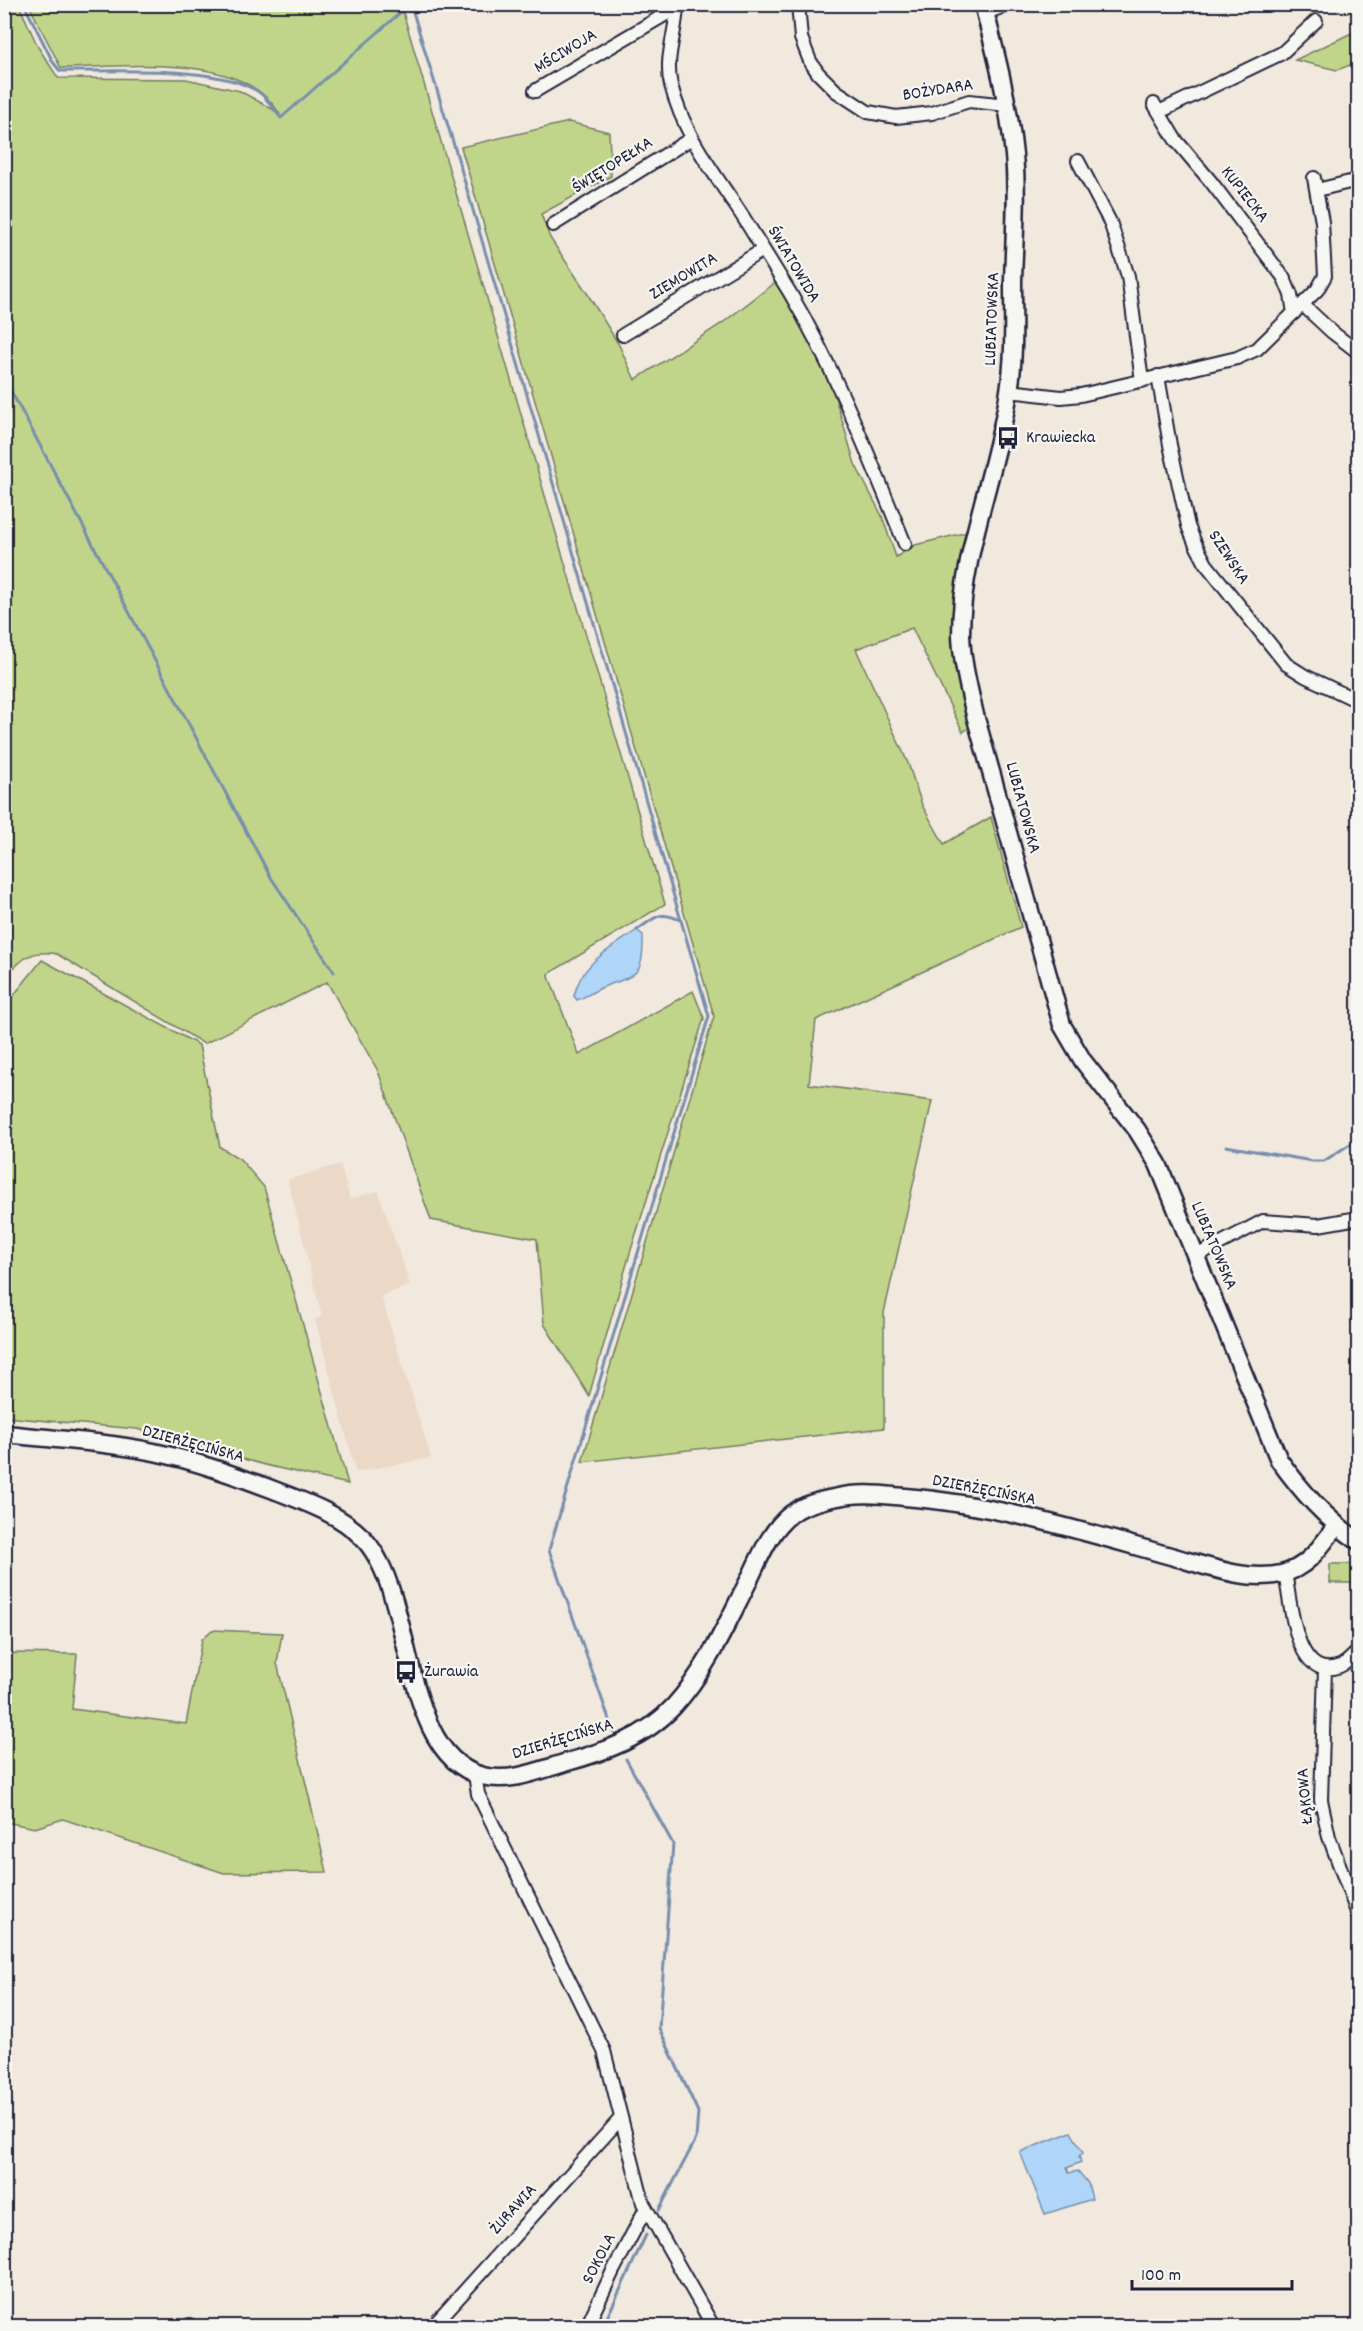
<svg xmlns="http://www.w3.org/2000/svg" width="1363" height="2331" font-family="Dekko,sans-serif">
	<style>
		.built { fill: #ebd8c6 }
		.green { fill: #c0d58a; stroke: #717c62; stroke-width: 1.5 }
		.water { fill: #afd6f9; stroke: #778ead; stroke-width: 1.5 }
		.lines { fill: none; stroke-linecap: round; stroke-linejoin: round }
		.stream { stroke: #778ead; stroke-width: 3 }
		.minor-casing { stroke: #22223b; stroke-width: 16 }
		.tertiary-casing { stroke: #22223b; stroke-width: 21 }
		.minor { stroke: #f6f6f2; stroke-width: 12 }
		.tertiary { stroke: #f6f6f2; stroke-width: 16 }
		.labels { text-anchor: middle; dominant-baseline: central; stroke-width: 4.5; stroke-linejoin: round; paint-order: stroke }
		.street-label { font-size: 18px; fill: #22223b; stroke: #f6f6f2 }
		.poi-label { font-size: 18px; fill: #22223b; stroke: #f6f6f2; text-anchor: start }
	</style>
	<rect width="100%" height="100%" fill="#f1e8de"/>
	<filter id="ink" filterUnits="userSpaceOnUse"><feTurbulence type="fractalNoise" baseFrequency=".0167" numOctaves="2"/><feDisplacementMap in="SourceGraphic" scale="12" xChannelSelector="R" yChannelSelector="G"/><feConvolveMatrix kernelMatrix="1 2 1 2 8 2 1 2 1" color-interpolation-filters="sRGB"/></filter>
	<g filter="url(#ink)">
		<path class="built" d="M 340,1164 L 350,1199 L 378,1191 L 410,1285 L 381,1296 L 431,1458 L 356,1472 L 315,1319 L 322,1316 L 288,1180 Z"/>
		<path class="green" d="M 5,4 L 19,5 L 38,47 L 58,78 L 186,79 L 240,91 L 279,113 C 242,51 124,67 61,68 L 29,5 L 406,5 L 402,9 L 665,904 L 548,974 L 579,1055 L 693,991 L 704,1018 L 630,1253 L 589,1396 L 544,1324 L 537,1239 L 431,1220 L 378,1071 L 327,982 L 204,1044 L 57,954 C 30,949 22,959 5,977 Z
			M 1358,30 L 1358,62 L 1337,70 L 1295,60 Z
			M 569,122 L 609,132 L 611,176 L 541,214 L 550,238 L 587,293 L 619,345 L 635,380 L 721,324 L 776,282 L 827,370 L 855,464 L 882,516 L 896,557 L 915,545 L 968,532 L 956,584 L 955,618 L 971,726 L 963,732 L 912,628 L 856,649 L 908,763 L 922,805 L 944,844 L 991,817 L 1021,927 L 816,1020 L 809,1084 L 932,1101 L 884,1313 L 884,1428 L 582,1462 L 714,1016 L 461,147 Z
			M 42,960 L 199,1045 L 220,1147 L 240,1159 L 264,1187 L 348,1484 L 265,1465 L 137,1429 L 5,1417 L 5,1006 Z
			M 1330,1564 L 1358,1564 L 1358,1583 L 1330,1583 Z
			M 212,1630 L 282,1633 L 277,1663 L 327,1872 L 224,1873 L 63,1819 L 35,1828 L 5,1822 L 5,1653 L 77,1654 L 72,1709 L 186,1724 L 202,1639 Z"/>
		<path class="water" d="M 637,930 L 643,935 C 644,977 637,974 603,987 C 594,991 586,997 577,1000 L 574,996 C 581,962 612,948 637,930 Z
			M 1071,2132 L 1083,2153 L 1079,2156 L 1081,2162 L 1067,2168 L 1069,2173 L 1078,2171 L 1088,2183 L 1092,2199 L 1045,2214 L 1020,2152 Z"/>
		<g class="lines">
			<path class="stream" d="M 24,4 L 53,62 L 60,71 C 109,72 221,64 260,93 C 268,99 274,110 281,118 L 410,4
				M 405,10 L 413,12 L 456,152 L 709,1016 L 549,1550 L 614,1733
				M 4,378 L 270,876 L 334,972
				M 637,930 C 655,918 658,910 680,920
				M 1226,1146 L 1312,1161 L 1324,1161 L 1358,1139
				M 626,1759 L 673,1844 L 659,2028 L 698,2112 L 696,2139 L 659,2210
				M 603,2326 L 646,2235"/>
			<g class="minor-casing">
				<path id="minor" d="M 677,4 C 677,31 664,58 671,85 C 684,137 717,176 745,220 C 760,244 775,269 790,293 C 837,373 870,459 905,544
					M 798,4 L 801,38 L 810,61 L 818,73 L 836,91 L 868,112 L 896,117 L 932,113 L 969,101 L 1007,105
					M 985,13 L 1010,4
					M 535,91 L 678,7
					M 1154,104 L 1175,139 L 1212,183 L 1284,278 L 1291,295 L 1294,313
					M 1159,112 L 1282,53 L 1316,21
					M 1078,161 L 1110,222 L 1128,276 L 1142,381
					M 1317,190 L 1358,180
					M 553,225 L 692,138
					M 1303,305 L 1332,332 L 1358,352
					M 623,335 L 763,250
					M 1158,376 L 1170,445 L 1188,526 L 1195,543 L 1206,564 L 1286,664 L 1305,676 L 1358,701
					M 1009,391 L 1061,397 L 1081,395 L 1237,358 L 1257,349 L 1317,290 L 1325,276 L 1322,222 L 1314,178
					M 1196,1256 L 1263,1221 L 1318,1225 L 1358,1218
					M 1285,1573 C 1291,1601 1294,1683 1340,1666 C 1347,1663 1353,1656 1358,1651
					M 1325,1669 L 1321,1800 L 1329,1837 L 1358,1915
					M 475,1774 L 478,1794 L 604,2051 L 643,2203 L 713,2326
					M 190,2325 L 191,2326
					M 433,2326 L 621,2118
					M 587,2326 L 613,2271 L 646,2208"/>
			</g>
			<g class="tertiary-casing">
				<path id="tertiary" d="M 983,4 C 996,54 1009,104 1014,155 C 1018,197 1014,240 1013,282 C 1013,318 1015,355 1009,391 C 997,472 961,552 961,635 C 962,662 969,689 975,715 L 1062,1025 L 1083,1061 L 1137,1130 L 1158,1164 L 1279,1460 C 1303,1493 1325,1518 1358,1541
					M 4,1434 C 54,1439 105,1442 154,1452 C 196,1461 234,1475 274,1490 C 305,1502 338,1513 362,1537 C 417,1592 398,1753 482,1776 C 509,1783 538,1771 564,1763 C 604,1752 645,1738 674,1706 C 706,1671 725,1627 747,1584 C 759,1560 769,1531 791,1514 C 804,1504 822,1500 838,1497 C 860,1492 883,1495 905,1497 C 994,1504 1081,1531 1167,1555 C 1202,1564 1244,1582 1281,1574 C 1308,1568 1321,1546 1336,1526"/>
			</g>
			<use href="#minor" class="minor"/>
			<use href="#tertiary" class="tertiary"/>
		</g>
	</g>
	<defs>
		<g id="bus-bare" transform="scale(1.8)"><path d="M-5-6H5V4H4V6H2V4H-2V6H-4V4H-5ZM-3.5-4V0h7V-4ZM-3.5 1.2v1.5H-2V1.2ZM2 1.2v1.5H3.5V1.2Z" fill="#22223b" stroke="#f6f6f2" stroke-width="2.5" paint-order="stroke"/></g>
	</defs>
	<g fill-rule="evenodd">
		<use href="#bus-bare" x="1008" y="438"/>
		<use href="#bus-bare" x="406" y="1672"/>
	</g>
	<g class="labels">
		<g class="street-label">
			<text transform="translate(566 52) rotate(-31)">MŚCIWOJA</text>
			<text transform="translate(938 91) rotate(-9)">BOŻYDARA</text>
			<text transform="translate(613 166) rotate(-32)">ŚWIĘTOPEŁKA</text>
			<text transform="translate(1244 195) rotate(52)">KUPIECKA</text>
			<text transform="translate(793 265) rotate(59)">ŚWIATOWIDA</text>
			<text transform="translate(684 277) rotate(-31)">ZIEMOWITA</text>
			<text transform="translate(993 319) rotate(-88)">LUBIATOWSKA</text>
			<text transform="translate(1228 558) rotate(57)">SZEWSKA</text>
			<text transform="translate(1022 808) rotate(75)">LUBIATOWSKA</text>
			<text transform="translate(1213 1246) rotate(67)">LUBIATOWSKA</text>
			<text transform="translate(193 1445) rotate(15)">DZIERŻĘCIŃSKA</text>
			<text transform="translate(984 1491) rotate(11)">DZIERŻĘCIŃSKA</text>
			<text transform="translate(563 1740) rotate(-17)">DZIERŻĘCIŃSKA</text>
			<text transform="translate(1306 1796) rotate(-95)">ŁĄKOWA</text>
			<text transform="translate(514 2210) rotate(-48)">ŻURAWIA</text>
			<text transform="translate(600 2259) rotate(-63)">SOKOLA</text>
		</g>
		<g class="poi-label">
			<text x="1026" y="438">Krawiecka</text>
			<text x="424" y="1672">Żurawia</text>
		</g>
	</g>
	<rect width="1363" height="2331" fill="none" stroke="#f6f6f2" stroke-width="24"/>
	<rect x="12" y="12" width="1339" height="2307" fill="none" stroke="#22223b" stroke-width="2" filter="url(#ink)"/>
	<path d="M1132 2280v9h160v-9" fill="none" stroke="#22223b" stroke-width="3"/>
	<text x="1141" y="2280" font-size="18" fill="#22223b" stroke="#f6f6f2" stroke-width="4.5" paint-order="stroke">100 m</text>
</svg>
